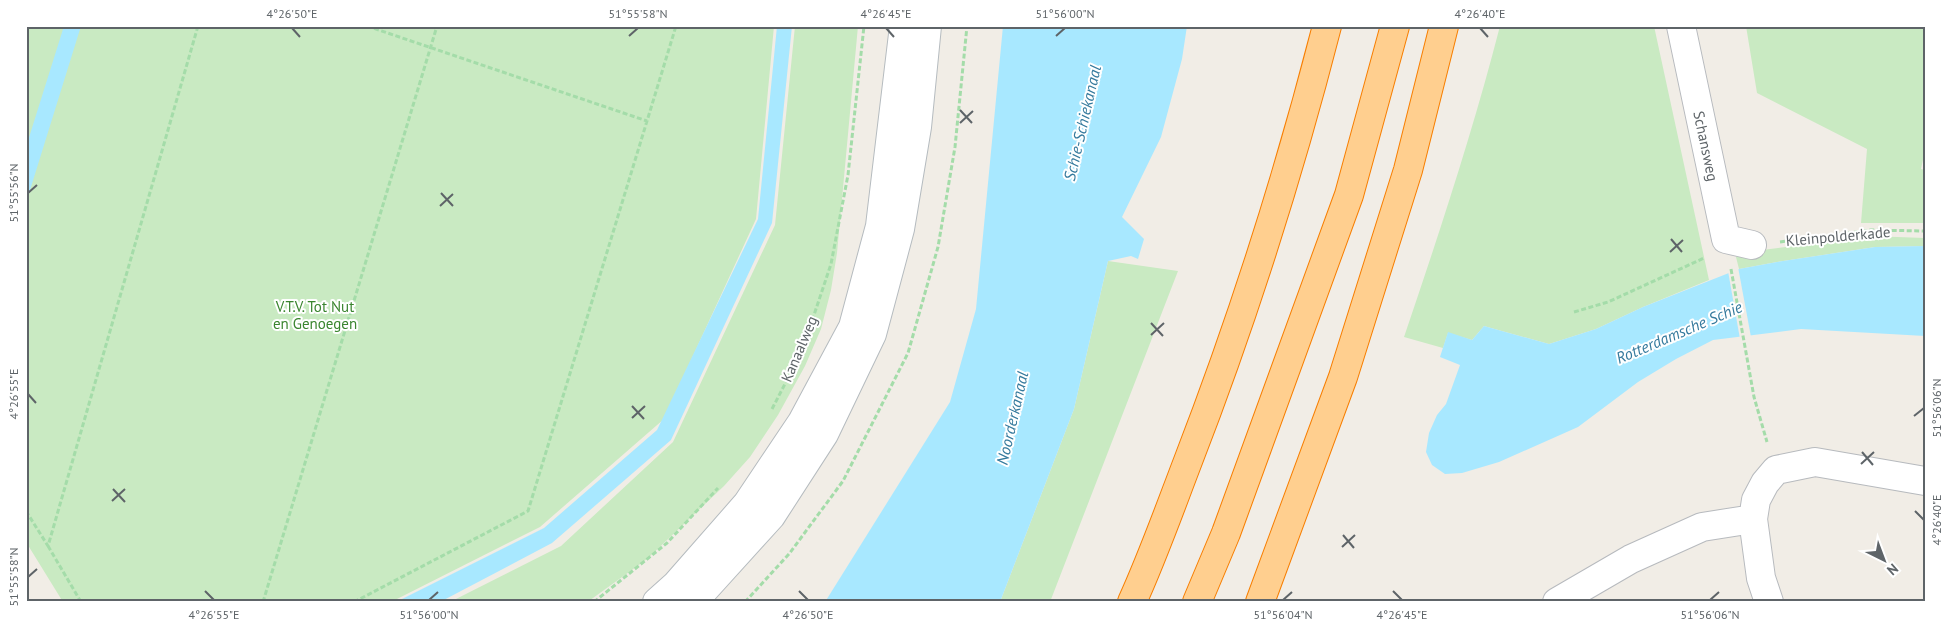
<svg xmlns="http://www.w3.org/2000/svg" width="1951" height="628" font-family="'PT Sans',sans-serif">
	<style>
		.green { fill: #c9eac2 }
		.water { fill: #a8e8ff }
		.pier { fill: #f1ede6 }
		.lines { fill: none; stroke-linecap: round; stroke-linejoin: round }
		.street-casing { stroke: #b7babe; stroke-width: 30 }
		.secondary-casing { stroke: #b5bbbf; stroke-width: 30 }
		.highway-casing { stroke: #f77e00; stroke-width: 30 }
		.path { stroke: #a4dca9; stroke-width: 3; stroke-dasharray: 5 2.5; stroke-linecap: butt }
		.street { stroke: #fff; stroke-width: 28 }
		.secondary { stroke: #fff; stroke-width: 28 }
		.highway { stroke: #ffcf8f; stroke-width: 28 }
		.ticks { fill: none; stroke: #5e6468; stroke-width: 2 }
		.labels { text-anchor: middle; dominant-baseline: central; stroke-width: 4; stroke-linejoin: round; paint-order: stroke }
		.street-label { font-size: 15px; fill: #5e6468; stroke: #fff }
		.park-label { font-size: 15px; fill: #3a852f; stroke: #fff }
		.water-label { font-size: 16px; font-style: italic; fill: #357a9d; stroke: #fff }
		.neatline { fill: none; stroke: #5e6468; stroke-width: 2 }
		.ticks-label { font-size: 12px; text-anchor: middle; fill: #5e6468 }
	</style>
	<rect width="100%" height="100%" fill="#f1ede6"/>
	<path class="green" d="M 26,26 L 774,26 L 756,219 L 664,419 L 540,527 L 391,602 L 63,602 L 26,542 Z
		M 795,26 L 858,26 L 837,253 L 831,290 L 821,329 L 805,366 L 778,415 L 750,457 L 724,486 L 647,559 L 593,598 L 587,602 L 450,602 L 561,546 L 673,442 L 775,225 Z
		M 1500,26 L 1654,26 L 1709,280 L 1643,307 L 1596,329 L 1549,344 L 1484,326 L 1472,340 L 1448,333 L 1443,348 L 1404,337 C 1439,234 1473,131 1500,26 Z
		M 1746,26 L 1925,26 L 1925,150 L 1921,169 L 1925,170 L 1925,223 L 1861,223 L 1867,149 L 1757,93 Z
		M 1869,236 L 1925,238 L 1925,246 L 1875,247 L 1777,262 L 1739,269 L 1736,257 L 1739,253 Z
		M 1108,261 L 1178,271 L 1050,602 L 1000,602 L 1074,409 Z"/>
	<path class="water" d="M 64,26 L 81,26 L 26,203 L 26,147 Z
		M 777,26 L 792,26 L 772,223 L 671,440 L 552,543 L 440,602 L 396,602 L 544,528 L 657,430 L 758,219 Z
		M 1003,26 L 1187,26 L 1182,59 L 1161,137 L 1122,217 L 1144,239 L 1138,259 L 1131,256 L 1108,261 L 1074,409 L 1000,602 L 825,602 L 950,402 L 976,309 Z
		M 1925,246 L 1925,336 L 1801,329 L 1713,340 L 1676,359 L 1638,382 L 1578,427 L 1499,462 L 1462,473 L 1445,474 L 1432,465 L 1426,452 L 1429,433 L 1437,415 L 1446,404 L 1460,365 L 1440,357 L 1448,332 L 1472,340 L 1484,326 L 1549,344 L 1596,329 L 1643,307 L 1739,269 L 1777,262 L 1875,247 Z"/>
	<path class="pier" d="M 1738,267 L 1751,337 L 1740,339 L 1728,271 Z"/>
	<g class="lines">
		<g class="street-casing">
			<path id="street" d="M 1681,26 L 1726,239 L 1752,245
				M 1557,602 L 1631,559 L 1702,527 L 1753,519
				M 1769,602 L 1761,578 L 1753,519 L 1756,500 L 1765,483 L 1776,470 L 1815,462 L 1925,481"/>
		</g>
		<g class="secondary-casing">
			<path id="secondary" d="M 657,602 L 676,585 L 747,504 L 802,422 L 853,327 L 880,226 L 904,26
				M 693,602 L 771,516 L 824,434 L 872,334 L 900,229 L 917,127 L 927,26"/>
		</g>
		<g class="highway-casing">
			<path id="highway" d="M 1132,602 C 1153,556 1170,508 1188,461 C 1243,319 1289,174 1327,26
				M 1197,602 L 1226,533 L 1349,195 L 1395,26
				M 1260,602 L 1343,377 L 1408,170 L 1444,26"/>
		</g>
		<path class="path" d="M 367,26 L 647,121
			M 1780,242 L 1871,230 L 1925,231
			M 1731,269 L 1754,397 L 1767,442
			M 1574,312 L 1608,302 L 1704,258
			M 772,409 L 802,351 L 831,264 L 848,175 L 864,26
			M 26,511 L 48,546 L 198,26
			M 48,546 L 81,602
			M 263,602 L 437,26
			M 354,602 L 528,511 L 676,26
			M 594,602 L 667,543 L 718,488
			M 745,602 L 789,554 L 843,481 L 908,353 L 938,247 L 955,147 L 967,26"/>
		<use href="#street" class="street"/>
		<use href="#secondary" class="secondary"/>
		<use href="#highway" class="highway"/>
	</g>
	<path class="ticks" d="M 292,28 L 300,37M 886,28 L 894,37M 1480,28 L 1488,37M 629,36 L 638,28M 1056,36 L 1065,28M 960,110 L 972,123M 960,123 L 973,111M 28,193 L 37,185M 441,193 L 453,206M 440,206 L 453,194M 1671,239 L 1682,252M 1670,252 L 1683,240M 1151,323 L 1163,336M 1151,335 L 1164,323M 28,394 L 36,403M 632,406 L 644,419M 1914,416 L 1924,408M 632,418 L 645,406M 1862,452 L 1873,465M 1861,464 L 1874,452M 113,489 L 125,502M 112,501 L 125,489M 1915,511 L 1924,520M 1343,535 L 1354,548M 1342,547 L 1355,535M 28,577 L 37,569M 205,591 L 214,600M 799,591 L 808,600M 1393,591 L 1402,600M 429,600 L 438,592M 1283,600 L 1292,592M 1710,600 L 1719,592"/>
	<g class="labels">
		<g class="street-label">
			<text transform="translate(1706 146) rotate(78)">Schansweg</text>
			<text transform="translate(1838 236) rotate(-5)">Kleinpolderkade</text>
			<text transform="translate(799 349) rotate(-67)">Kanaalweg</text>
		</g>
		<g class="park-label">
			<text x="315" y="306">V.T.V. Tot Nut<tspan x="315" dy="17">en Genoegen</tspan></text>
		</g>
		<g class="water-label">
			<text transform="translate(1082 123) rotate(-77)">Schie-Schiekanaal</text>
			<text transform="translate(1679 332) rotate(-23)">Rotterdamsche Schie</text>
			<text transform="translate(1012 418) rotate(-77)">Noorderkanaal</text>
		</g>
	</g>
	<rect width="1951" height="628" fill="none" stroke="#ffffff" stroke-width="55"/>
	<g transform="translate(1884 560) rotate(138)" stroke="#ffffff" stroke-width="4" paint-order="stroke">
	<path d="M0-4L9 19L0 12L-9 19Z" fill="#5e6468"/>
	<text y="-8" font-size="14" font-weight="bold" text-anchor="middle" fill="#5e6468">N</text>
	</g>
	<rect x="28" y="28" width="1896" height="572" class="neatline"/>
	<g class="ticks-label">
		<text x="292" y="18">4°26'50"E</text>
		<text x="638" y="18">51°55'58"N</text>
		<text x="886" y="18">4°26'45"E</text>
		<text x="1065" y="18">51°56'00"N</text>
		<text x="1480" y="18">4°26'40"E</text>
		<text transform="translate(14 193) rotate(-90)" y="4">51°55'56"N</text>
		<text transform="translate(14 394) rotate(-90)" y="4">4°26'55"E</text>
		<text transform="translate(1937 408) rotate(-90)" y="4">51°56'06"N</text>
		<text transform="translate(1937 520) rotate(-90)" y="4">4°26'40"E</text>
		<text transform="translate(14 577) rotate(-90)" y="4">51°55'58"N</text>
		<text x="214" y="619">4°26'55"E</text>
		<text x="429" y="619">51°56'00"N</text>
		<text x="808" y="619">4°26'50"E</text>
		<text x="1283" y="619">51°56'04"N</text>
		<text x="1402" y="619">4°26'45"E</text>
		<text x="1710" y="619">51°56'06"N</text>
	</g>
</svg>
